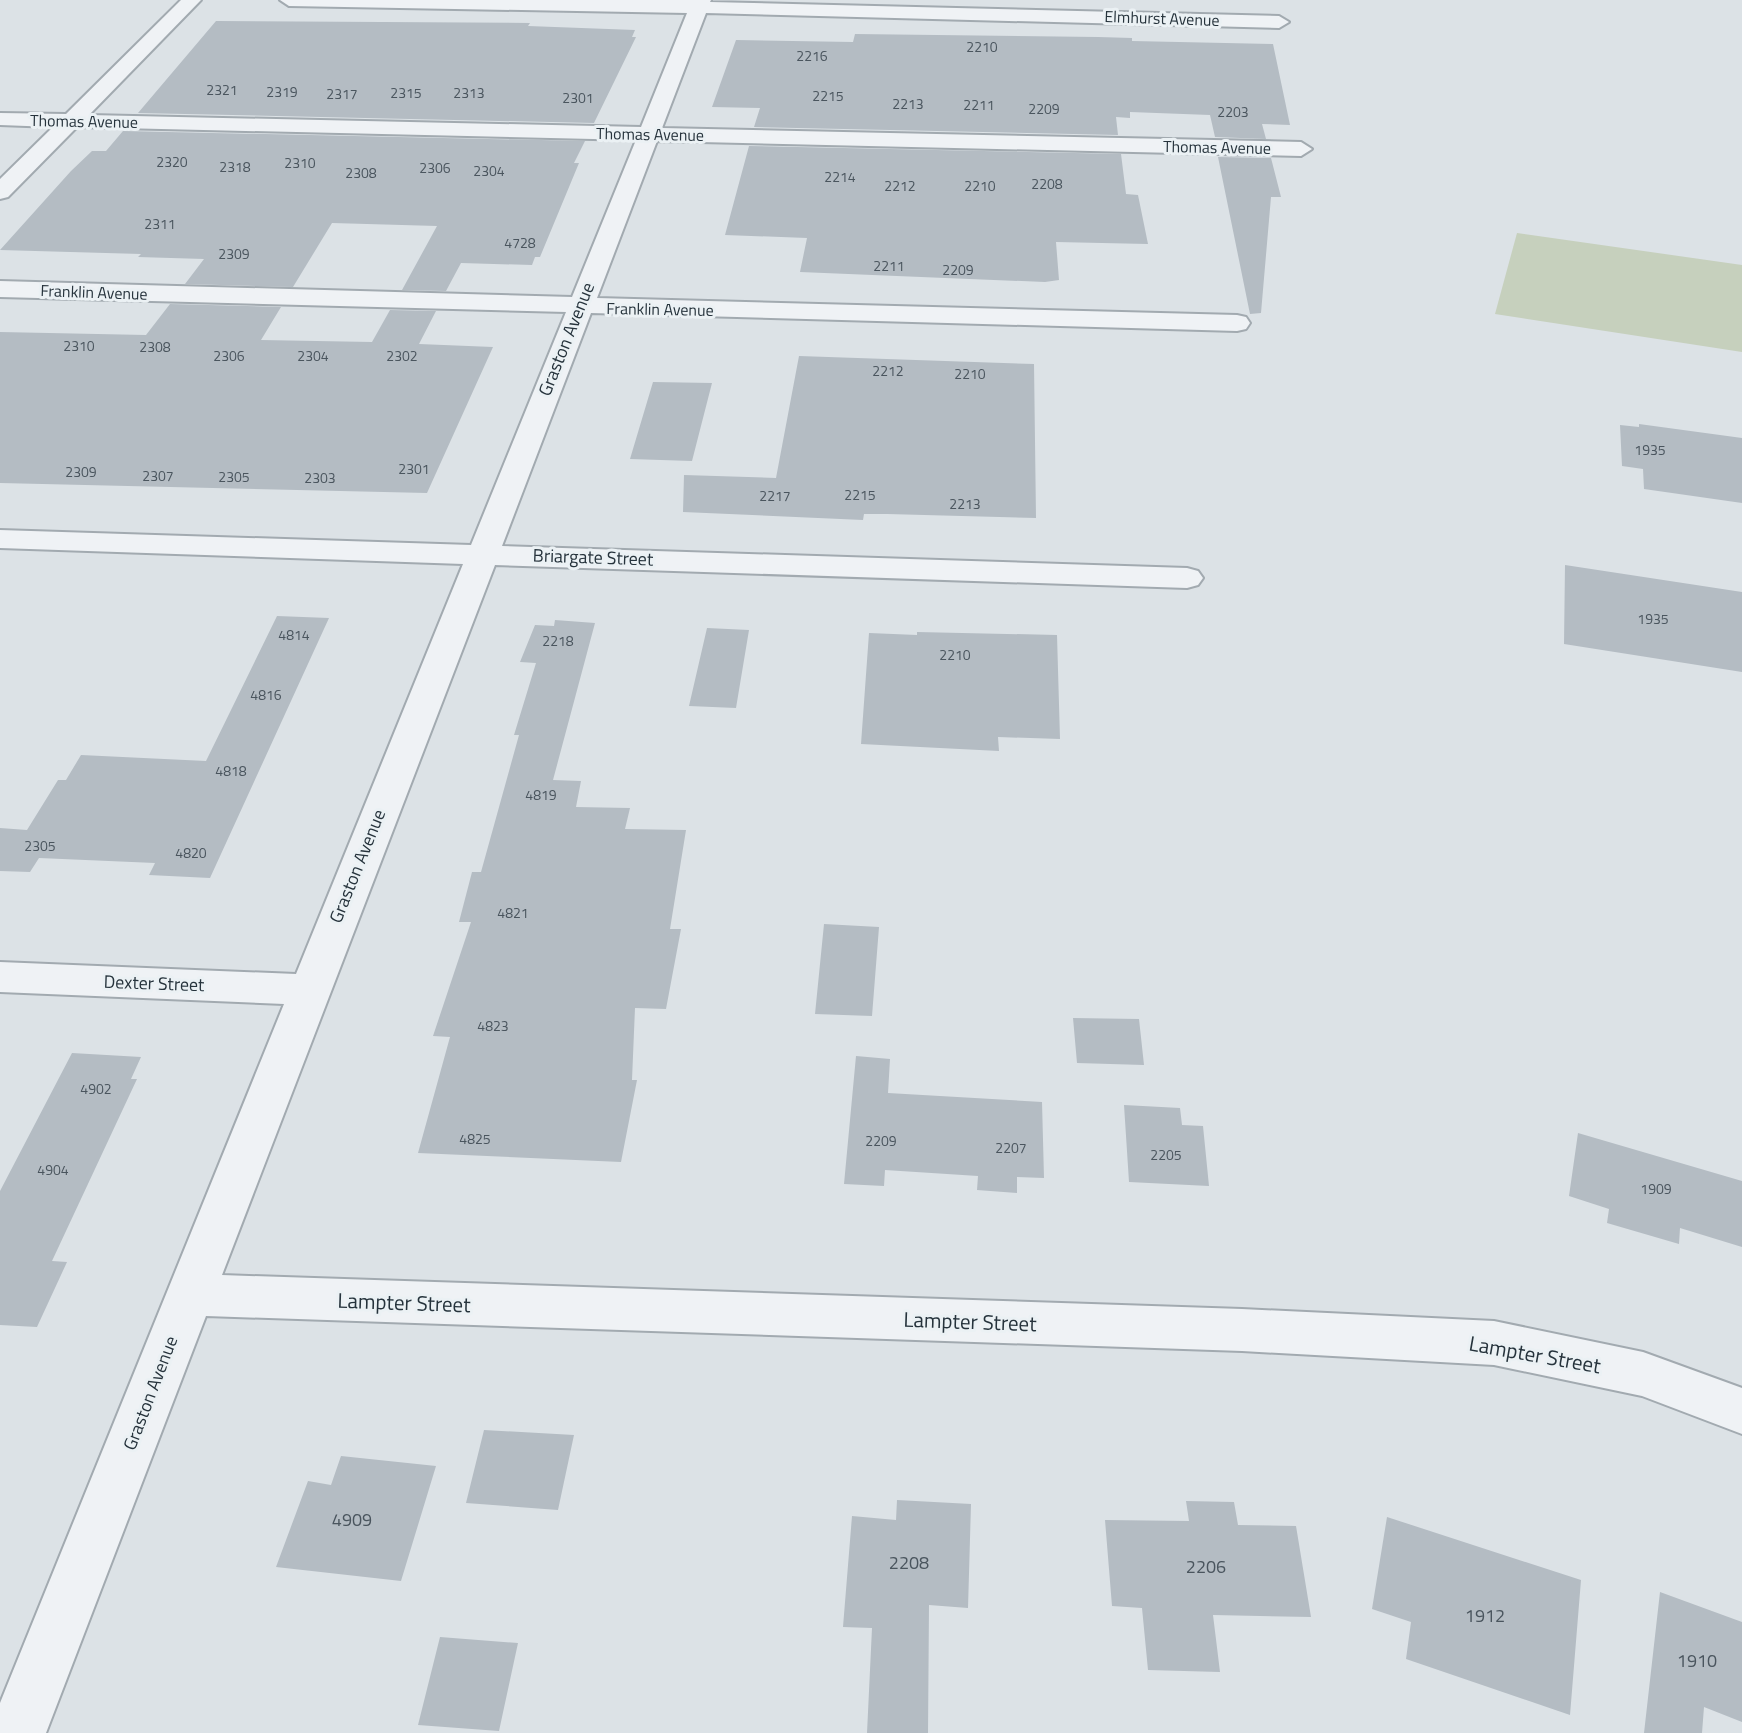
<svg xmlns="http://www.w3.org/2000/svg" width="1742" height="1733" font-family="'Titillium Web',sans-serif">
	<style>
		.green { fill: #c6d0bd }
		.building { fill: #b4bcc3 }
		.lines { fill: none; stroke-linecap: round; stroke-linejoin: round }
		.minor-casing { stroke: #a2aab0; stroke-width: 4 }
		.minor { fill: #eff2f5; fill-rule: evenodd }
		.labels { text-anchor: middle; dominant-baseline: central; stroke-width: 6; stroke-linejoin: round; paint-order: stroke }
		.number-label { font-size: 14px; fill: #4a555e }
		.far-street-label { font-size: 16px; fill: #26333c; stroke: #ebf1f4 }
		.street-label { font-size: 18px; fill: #26333c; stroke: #ebf1f4 }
		.near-number-label { font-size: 18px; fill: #4a555e }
		.near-street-label { font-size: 21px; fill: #26333c; stroke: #ebf1f4 }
	</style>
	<rect width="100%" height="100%" fill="#dce2e6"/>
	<path class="green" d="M 1517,233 L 1742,265 L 1742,352 L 1495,314 Z"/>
	<path class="building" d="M 216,21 L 530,23 L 528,26 L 635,30 L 632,37 L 636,37 L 594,123 L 138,113 Z
		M 855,34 L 1098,37 L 1132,38 L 1132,41 L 1273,44 L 1290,125 L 1262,124 L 1266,139 L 1215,137 L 1210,115 L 1130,112 L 1130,118 L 1116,117 L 1118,135 L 754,127 L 760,108 L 712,107 L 736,40 L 853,42 Z
		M 123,131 L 585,141 L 574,163 L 579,163 L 540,257 L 535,257 L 532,265 L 461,263 L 446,291 L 402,290 L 437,226 L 332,223 L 293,287 L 185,284 L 204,259 L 138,257 L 141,254 L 0,250 L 71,171 L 92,151 L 106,151 Z
		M 749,146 L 1121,154 L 1126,194 L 1138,195 L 1148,244 L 1056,242 L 1059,280 L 1045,282 L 800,272 L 807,238 L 725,235 Z
		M 1218,157 L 1271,158 L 1281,197 L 1271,197 L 1261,313 L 1250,314 Z
		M 170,304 L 281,307 L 261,340 L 372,342 L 390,310 L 436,311 L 419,344 L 493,347 L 427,493 L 0,483 L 0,332 L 146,335 Z
		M 799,356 L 1034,364 L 1036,518 L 887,514 L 864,514 L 863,520 L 683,512 L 684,475 L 776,478 Z
		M 653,382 L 712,383 L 692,461 L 630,459 Z
		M 1639,424 L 1742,438 L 1742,503 L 1644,489 L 1643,469 L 1622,466 L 1620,425 L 1639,427 Z
		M 1565,565 L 1742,592 L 1742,672 L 1564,644 Z
		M 277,616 L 329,618 L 210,878 L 149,875 L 155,863 L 39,858 L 30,872 L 0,871 L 0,828 L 27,830 L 58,780 L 66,780 L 81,755 L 206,761 Z
		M 555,620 L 595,623 L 553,780 L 581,781 L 576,807 L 630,808 L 625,829 L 686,830 L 670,929 L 681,929 L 666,1009 L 635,1008 L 632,1080 L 637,1080 L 621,1162 L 418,1153 L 450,1037 L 433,1036 L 471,922 L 459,922 L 472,872 L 481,872 L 519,735 L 514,735 L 536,663 L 520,662 L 535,625 L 554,626 Z
		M 707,628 L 749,630 L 736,708 L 689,706 Z
		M 917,632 L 1057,635 L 1060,739 L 998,737 L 999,751 L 861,744 L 869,633 L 917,635 Z
		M 824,924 L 879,927 L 872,1016 L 815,1014 Z
		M 1073,1018 L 1139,1019 L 1144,1065 L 1077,1063 Z
		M 72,1053 L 141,1057 L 131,1079 L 137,1079 L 52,1261 L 67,1262 L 37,1327 L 0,1325 L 0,1191 Z
		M 856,1056 L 890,1059 L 888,1093 L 1042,1102 L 1044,1178 L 1017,1177 L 1017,1193 L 977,1190 L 978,1176 L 885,1170 L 884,1186 L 844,1184 Z
		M 1124,1105 L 1180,1108 L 1182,1125 L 1203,1126 L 1209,1186 L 1129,1182 Z
		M 1578,1133 L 1742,1181 L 1742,1247 L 1680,1228 L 1679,1244 L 1607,1223 L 1609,1209 L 1569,1196 Z
		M 484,1430 L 574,1435 L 558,1510 L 466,1503 Z
		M 341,1456 L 436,1466 L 401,1581 L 276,1567 L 308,1481 L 331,1485 Z
		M 897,1500 L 971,1504 L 968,1608 L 929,1605 L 928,1733 L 867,1733 L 872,1628 L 843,1627 L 852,1516 L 896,1520 Z
		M 1186,1501 L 1234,1502 L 1238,1525 L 1296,1526 L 1311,1617 L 1213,1615 L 1220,1672 L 1148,1670 L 1142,1608 L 1112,1606 L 1105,1520 L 1189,1521 Z
		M 1387,1517 L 1581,1580 L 1570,1715 L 1406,1659 L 1411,1622 L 1372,1609 Z
		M 1660,1592 L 1742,1622 L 1742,1722 L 1704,1707 L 1702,1733 L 1644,1733 Z
		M 440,1637 L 518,1643 L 499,1731 L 418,1725 Z"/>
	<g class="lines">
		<g class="minor-casing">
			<path id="minor" d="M 181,0 L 201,0 L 89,115 L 641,127 L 687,13 L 289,6 L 280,0 L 711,0 L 710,2 L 1279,16 L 1289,22 L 1279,28 L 706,13 L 662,128 L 1301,142 L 1312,149 L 1301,156 L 657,141 L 597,298 L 1237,315 L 1246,317 L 1250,323 L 1246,329 L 1237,331 L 591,313 L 502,546 L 1187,568 L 1198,571 L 1203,578 L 1198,585 L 1187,588 L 495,565 L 222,1275 L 1242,1309 L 1494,1321 L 1643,1352 L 1742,1388 L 1742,1434 L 1642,1396 L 1494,1365 L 1242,1351 L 206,1316 L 46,1733 L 0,1733 L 0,1703 L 284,1004 L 0,992 L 0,962 L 296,974 L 463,564 L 0,548 L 0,530 L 471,545 L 566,312 L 0,297 L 0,281 L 572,297 L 636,140 L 77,127 L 8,197 L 0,199 L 0,179 L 53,127 L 0,125 L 0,113 L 66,114 Z"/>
		</g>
		<use href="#minor" class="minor"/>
	</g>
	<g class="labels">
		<g class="number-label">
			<text x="982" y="46">2210</text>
			<text x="812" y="55">2216</text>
			<text x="222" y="89">2321</text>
			<text x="282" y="91">2319</text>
			<text x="406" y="92">2315</text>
			<text x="469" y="92">2313</text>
			<text x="342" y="93">2317</text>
			<text x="828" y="95">2215</text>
			<text x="578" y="97">2301</text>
			<text x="908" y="103">2213</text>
			<text x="979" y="104">2211</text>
			<text x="1044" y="108">2209</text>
			<text x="1233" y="111">2203</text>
			<text x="172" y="161">2320</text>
			<text x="300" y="162">2310</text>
			<text x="235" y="166">2318</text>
			<text x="435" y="167">2306</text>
			<text x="489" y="170">2304</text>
			<text x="361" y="172">2308</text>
			<text x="840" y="176">2214</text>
			<text x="1047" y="183">2208</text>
			<text x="900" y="185">2212</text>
			<text x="980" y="185">2210</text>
			<text x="160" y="223">2311</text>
			<text x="520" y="242">4728</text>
			<text x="234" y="253">2309</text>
			<text x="889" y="265">2211</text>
			<text x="958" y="269">2209</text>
			<text x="79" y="345">2310</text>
			<text x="155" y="346">2308</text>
			<text x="229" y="355">2306</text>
			<text x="313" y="355">2304</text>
			<text x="402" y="355">2302</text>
			<text x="888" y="370">2212</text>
			<text x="970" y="373">2210</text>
			<text x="1650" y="449">1935</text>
			<text x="414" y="468">2301</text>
			<text x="81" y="471">2309</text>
			<text x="158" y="475">2307</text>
			<text x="234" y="476">2305</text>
			<text x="320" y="477">2303</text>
			<text x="860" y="494">2215</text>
			<text x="775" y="495">2217</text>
			<text x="965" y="503">2213</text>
			<text x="1653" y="618">1935</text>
			<text x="294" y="634">4814</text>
			<text x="558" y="640">2218</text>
			<text x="955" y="654">2210</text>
			<text x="266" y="694">4816</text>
			<text x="231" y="770">4818</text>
			<text x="541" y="794">4819</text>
			<text x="40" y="845">2305</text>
			<text x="191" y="852">4820</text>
			<text x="513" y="912">4821</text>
			<text x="493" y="1025">4823</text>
			<text x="96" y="1088">4902</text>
			<text x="475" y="1138">4825</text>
			<text x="881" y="1140">2209</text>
			<text x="1011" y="1147">2207</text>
			<text x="1166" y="1154">2205</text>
			<text x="53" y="1169">4904</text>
			<text x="1656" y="1188">1909</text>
		</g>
		<g class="far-street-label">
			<text transform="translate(1162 18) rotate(2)">Elmhurst Avenue</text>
			<text transform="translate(84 121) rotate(1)">Thomas Avenue</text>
			<text transform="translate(650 134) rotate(1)">Thomas Avenue</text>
			<text transform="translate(1217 147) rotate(1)">Thomas Avenue</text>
			<text transform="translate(94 292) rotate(2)">Franklin Avenue</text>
			<text transform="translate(660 309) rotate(1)">Franklin Avenue</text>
		</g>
		<g class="street-label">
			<text transform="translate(566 339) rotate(-68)">Graston Avenue</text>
			<text transform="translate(593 557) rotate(2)">Briargate Street</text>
			<text transform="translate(357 866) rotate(-68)">Graston Avenue</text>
			<text transform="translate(154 983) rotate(2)">Dexter Street</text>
			<text transform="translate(150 1393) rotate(-69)">Graston Avenue</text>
		</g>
		<g class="near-number-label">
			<text x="352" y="1519">4909</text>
			<text x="909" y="1562">2208</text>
			<text x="1206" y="1566">2206</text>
			<text x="1485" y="1615">1912</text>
			<text x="1697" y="1660">1910</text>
		</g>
		<g class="near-street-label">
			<text transform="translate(404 1302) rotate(2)">Lampter Street</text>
			<text transform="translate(970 1321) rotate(2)">Lampter Street</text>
			<text transform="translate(1535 1354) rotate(10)">Lampter Street</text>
		</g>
	</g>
</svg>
